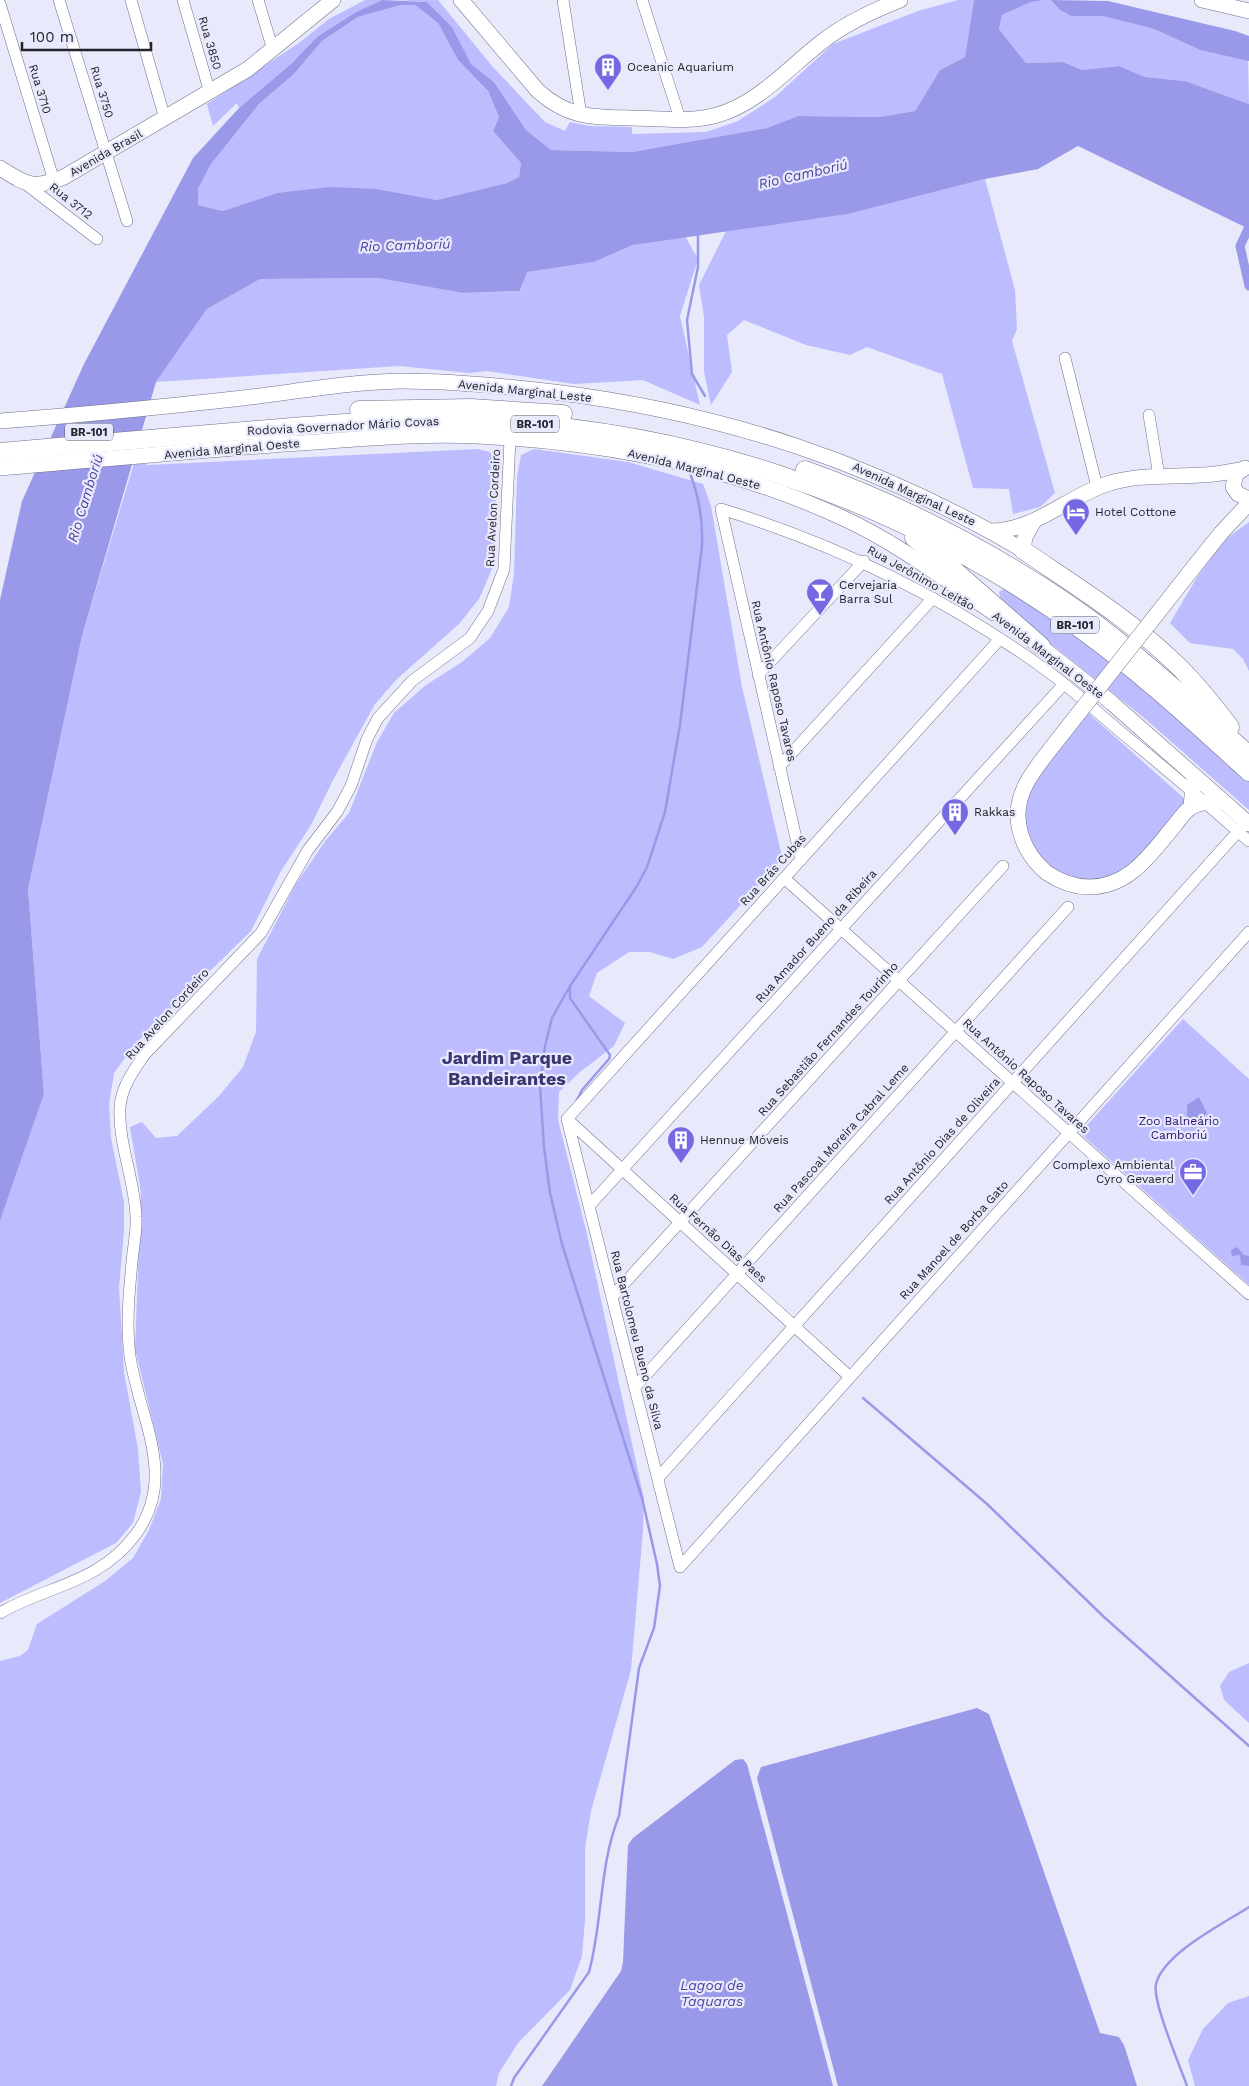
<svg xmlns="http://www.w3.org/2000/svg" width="1249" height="2086" font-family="'Work Sans',sans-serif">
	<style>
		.green { fill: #bcbcfe }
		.water { fill: #9a99e9; fill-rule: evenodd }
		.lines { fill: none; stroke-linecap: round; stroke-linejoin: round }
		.stream { stroke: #9a99e9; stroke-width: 2.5 }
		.canal { stroke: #9a99e9; stroke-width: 9 }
		.minor-casing { stroke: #70718b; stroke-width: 12 }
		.major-casing { stroke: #70718b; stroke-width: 16 }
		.highway-casing { stroke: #70718b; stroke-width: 19 }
		.minor { stroke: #fff; stroke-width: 11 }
		.major { stroke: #fff; stroke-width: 15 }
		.highway { stroke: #fff; stroke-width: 18 }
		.major-bridge-casing { stroke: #70718b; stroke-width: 16; stroke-linecap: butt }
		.major-bridge { stroke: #fff; stroke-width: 15 }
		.labels { text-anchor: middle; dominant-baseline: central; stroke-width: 4.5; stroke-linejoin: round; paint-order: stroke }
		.shield { fill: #e8e9fb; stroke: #5e5e6c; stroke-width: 1 }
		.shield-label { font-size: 11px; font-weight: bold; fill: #23232e }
		.street-label { font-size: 12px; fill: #23232e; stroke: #e8e9fb }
		.poi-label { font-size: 12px; fill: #23232e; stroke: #e8e9fb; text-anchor: start }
		.park-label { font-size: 12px; fill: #270f6e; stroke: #e8e9fb }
		.water-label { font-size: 14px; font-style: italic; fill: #4d42a0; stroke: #e8e9fb }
		.district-label { font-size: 18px; font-weight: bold; fill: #3b3672; stroke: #e8e9fb }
	</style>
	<rect width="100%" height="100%" fill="#e8e9fb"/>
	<path class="green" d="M 365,0 L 382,0 L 356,12 L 317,37 L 291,64 L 239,108 L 237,103 L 213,126 L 207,104 L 299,43 L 329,19 Z
		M 396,0 L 438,0 L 492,66 L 545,122 L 565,131 L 570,122 L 589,126 L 632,127 L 632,134 L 706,132 L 738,121 L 775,97 L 833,44 L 918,11 L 958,0 L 974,0 L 965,57 L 940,70 L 915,111 L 879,117 L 798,116 L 767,128 L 632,152 L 551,150 L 526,130 L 494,82 L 471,65 L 452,27 L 427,2 Z
		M 1044,0 L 1051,0 L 1060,10 L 1071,16 L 1103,16 L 1154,29 L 1200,50 L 1248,60 L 1249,104 L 1185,81 L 1145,77 L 1119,66 L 1082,70 L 1063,62 L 1026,63 L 999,29 L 1002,15 L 1031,2 Z
		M 401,5 L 415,5 L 438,23 L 458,60 L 488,91 L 499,117 L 493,131 L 521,163 L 519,177 L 507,183 L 437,200 L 377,189 L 277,193 L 223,211 L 198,205 L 198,189 L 211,164 L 259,104 L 294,74 L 322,41 L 358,17 Z
		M 985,179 L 1015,290 L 1017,329 L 1012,341 L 1055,493 L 1040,507 L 1013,514 L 1009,489 L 973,488 L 942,374 L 867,347 L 850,355 L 806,345 L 744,320 L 727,335 L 732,372 L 711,405 L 704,372 L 704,317 L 699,285 L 726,231 L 848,214 Z
		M 685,236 L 698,259 L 680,316 L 700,405 L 643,380 L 574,384 L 487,371 L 469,373 L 399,366 L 156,382 L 207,309 L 260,279 L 378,278 L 463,293 L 521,291 L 526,272 L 594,262 L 633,245 Z
		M 478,449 L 490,452 L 496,465 L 496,531 L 492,569 L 479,599 L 459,624 L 397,679 L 375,704 L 333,780 L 311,825 L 281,871 L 251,931 L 135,1044 L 114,1073 L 109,1104 L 111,1138 L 124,1202 L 124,1232 L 119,1287 L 124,1372 L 138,1449 L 141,1492 L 133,1523 L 116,1543 L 0,1603 L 0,1221 L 44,1094 L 28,889 L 82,636 L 135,460 L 148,465 Z
		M 534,449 L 628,462 L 703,484 L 711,506 L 742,687 L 781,852 L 781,859 L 769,874 L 702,947 L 673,959 L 650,952 L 629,952 L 597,973 L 589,996 L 625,1023 L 614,1046 L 580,1072 L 559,1092 L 558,1120 L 586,1230 L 644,1499 L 643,1530 L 631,1670 L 591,1811 L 585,1848 L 585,1920 L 582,1956 L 570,1990 L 518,2043 L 499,2073 L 496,2086 L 0,2086 L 0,1661 L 20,1656 L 28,1650 L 37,1624 L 105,1581 L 133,1558 L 149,1530 L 161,1499 L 163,1464 L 135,1349 L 141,1192 L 130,1127 L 142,1122 L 156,1138 L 177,1136 L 219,1096 L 243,1067 L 256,1032 L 257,959 L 296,884 L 326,840 L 349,813 L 377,742 L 394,713 L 426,685 L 462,662 L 490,638 L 509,607 L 514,574 L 517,477 L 521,455 Z
		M 1249,522 L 1249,671 L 1243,659 L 1233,649 L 1190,643 L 1170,623 L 1196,579 L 1223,541 Z
		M 1006,587 L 1097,649 L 1249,780 L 1249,810 L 1142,716 L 1023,622 L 1001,601 L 999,592 Z
		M 1088,713 L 1186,800 C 1168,820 1138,864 1115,874 C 1094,883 1076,880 1057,871 C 1053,869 1046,867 1043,864 C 1028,849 1020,816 1027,796 C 1036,771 1071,735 1088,713 Z
		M 1183,1019 L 1249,1079 L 1249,1285 L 1080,1133 Z
		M 1249,1663 L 1249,1723 L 1224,1700 L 1220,1686 L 1229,1672 Z
		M 1249,1996 L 1249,2086 L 1195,2086 L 1188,2060 L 1203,2029 L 1228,2003 Z"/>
	<path class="water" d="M 382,0 L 427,2 L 452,27 L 471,64 L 494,82 L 526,130 L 551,150 L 632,152 L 767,128 L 798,116 L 879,117 L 915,111 L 940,70 L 965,57 L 974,0 L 1044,0 L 1031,2 L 1002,15 L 999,29 L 1026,63 L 1063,62 L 1082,70 L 1119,66 L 1145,77 L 1185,81 L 1249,104 L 1249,229 L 1078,146 L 1038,169 L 985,179 L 848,214 L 633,245 L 594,262 L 527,272 L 520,291 L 463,293 L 378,278 L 260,279 L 207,309 L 156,382 L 82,636 L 28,889 L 44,1094 L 0,1221 L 0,600 L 22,501 L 84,364 L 193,158 L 239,108 L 291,64 L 317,37 L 356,12 ZM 401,5 L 415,5 L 438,23 L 458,60 L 488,91 L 499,117 L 493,131 L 521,163 L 519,177 L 507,183 L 437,200 L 377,189 L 330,187 L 277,193 L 223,211 L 198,205 L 198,189 L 211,164 L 259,104 L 294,74 L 322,41 L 358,17 Z
		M 1051,0 L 1108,1 L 1235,31 L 1249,36 L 1249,61 L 1200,50 L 1154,29 L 1103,16 L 1071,16 L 1060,10 Z
		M 1199,1097 L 1207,1113 L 1198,1122 L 1191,1123 L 1187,1118 L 1187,1105 Z
		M 1237,1247 L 1244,1255 L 1249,1256 L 1249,1266 L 1241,1265 L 1240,1255 L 1232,1256 L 1231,1250 Z
		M 977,1708 L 989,1714 L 1100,2033 L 1119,2037 L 1124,2045 L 1137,2086 L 838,2086 L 757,1778 L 761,1767 Z
		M 743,1759 L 747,1764 L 833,2086 L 542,2086 L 621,1971 L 623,1962 L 628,1845 L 633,1838 L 735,1760 Z"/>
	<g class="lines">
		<path class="stream" d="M 698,233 L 698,267 L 687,320 L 692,374 L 705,396
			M 570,987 L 570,998 L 610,1055 L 609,1059 L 582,1090 L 576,1102
			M 863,1398 L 987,1504 L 1104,1617 L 1249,1746
			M 511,2086 L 514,2078 L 589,1972 C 603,1921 599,1865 619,1816 L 639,1668 L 654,1628 L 660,1586 L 657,1564 L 642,1498 L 562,1244 L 550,1193 L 544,1147 L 540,1086 L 545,1046 L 552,1018 L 570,986 L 637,886 L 647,867 L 665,812 L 680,725 L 702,546 C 703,519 699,498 690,473
			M 1187,2086 C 1180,2066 1152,2001 1156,1984 C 1164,1953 1223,1924 1249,1907"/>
		<path class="canal" d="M 1249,227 L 1240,246 L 1249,286"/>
		<g class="minor-casing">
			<path id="minor" d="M 59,0 L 127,221
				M 131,0 L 165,119
				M 183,0 L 210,93
				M 258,0 L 273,50
				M 563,0 L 581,115
				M 642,0 L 680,119
				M 0,4 L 54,181
				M 27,185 L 97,239
				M 1065,358 L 1097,487
				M 1149,415 L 1159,476
				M 758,675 L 864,561
				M 779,767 L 933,598
				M 801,860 L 721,509 C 839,545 946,598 1046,670 C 1072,689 1097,712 1122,733 C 1165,768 1207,804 1249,841
				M 784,878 L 1249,1294
				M 567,1119 L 999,640
				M 567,1119 L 680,1567
				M 567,1119 L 850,1377
				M 589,1206 L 1064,684
				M 612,1297 L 1003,866
				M 635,1387 L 1068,907
				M 658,1478 L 1243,826
				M 680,1567 L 1249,932
				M 0,1613 C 48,1585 99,1584 136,1534 C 178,1476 139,1418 130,1356 C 126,1326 129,1293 132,1262 C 133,1247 137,1232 136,1217 C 135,1180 118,1144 120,1108 C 121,1087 134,1070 145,1054 L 261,933 L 308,850 L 337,812 L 351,786 L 367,739 L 378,718 L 412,681 L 470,638 L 488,611 L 504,569 L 510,439"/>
		</g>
		<g class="major-casing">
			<path id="major" d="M 461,0 L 538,91 C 568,118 592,117 630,118 C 658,118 690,123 717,115 C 758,104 790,66 823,41 C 846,23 872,11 900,0
				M 1202,0 L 1249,11
				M 0,168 C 27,185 33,190 64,177 L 248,69 L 333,0
				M 0,421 C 81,415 162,407 243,398 C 295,392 348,382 401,381 C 452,381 504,386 554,392 C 724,413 875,463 1023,550 L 1025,537 L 1034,521
				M 0,468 C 95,460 190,451 285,444 C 349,440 413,433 477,436 C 603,442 730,465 845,519 C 899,544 945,580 994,613
				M 1245,468 L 1236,474 L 1233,487 L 1238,494 L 1249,499
				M 991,531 C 1034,531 1067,497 1107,484 C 1137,474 1170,477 1202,475 C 1214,475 1227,472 1240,470
				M 1197,563 L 1221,533 L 1249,503
				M 1031,639 L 1112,703 L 1249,824
				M 1052,747 C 1036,768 1017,789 1018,817 C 1019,839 1030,859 1047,873 C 1059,881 1075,887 1089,887 C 1130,887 1151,853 1175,825 C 1180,819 1184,812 1190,808 C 1199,801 1212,802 1223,801
				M 1191,807 L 1194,776"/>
		</g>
		<g class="highway-casing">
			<path id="highway" d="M 359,410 L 471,408 L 563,414
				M 0,452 C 85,444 171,437 256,430 C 319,425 383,419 446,420 C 675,422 893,494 1079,628 C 1139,671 1194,722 1249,772
				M 805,470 C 905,506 1000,555 1087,617 C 1144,659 1196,708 1249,755
				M 914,538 L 946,563 L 1041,646
				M 1023,550 C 1074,585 1131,620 1176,664 C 1196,683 1213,705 1230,727"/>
		</g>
		<use href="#minor" class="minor"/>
		<use href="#major" class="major"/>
		<use href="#highway" class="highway"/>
		<g class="major-bridge-casing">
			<path id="major-bridge" d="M 1052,747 L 1197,563"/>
		</g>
		<use href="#major-bridge" class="major-bridge"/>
	</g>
	<defs>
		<g id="building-pin" transform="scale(1.4375)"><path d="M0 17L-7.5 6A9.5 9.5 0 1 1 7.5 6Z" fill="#7468e3" stroke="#e8e9fb"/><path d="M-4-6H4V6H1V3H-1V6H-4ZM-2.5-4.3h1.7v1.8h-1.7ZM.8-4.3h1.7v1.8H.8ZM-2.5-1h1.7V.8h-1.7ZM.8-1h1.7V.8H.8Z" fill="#fff"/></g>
		<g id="hotel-pin" transform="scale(1.4375)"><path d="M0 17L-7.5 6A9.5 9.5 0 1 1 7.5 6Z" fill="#7468e3" stroke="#e8e9fb"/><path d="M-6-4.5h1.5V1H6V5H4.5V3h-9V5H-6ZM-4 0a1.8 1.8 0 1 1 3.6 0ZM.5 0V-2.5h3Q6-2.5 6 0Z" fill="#fff"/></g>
		<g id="bar-pin" transform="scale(1.4375)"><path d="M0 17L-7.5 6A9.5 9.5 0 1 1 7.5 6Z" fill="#7468e3" stroke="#e8e9fb"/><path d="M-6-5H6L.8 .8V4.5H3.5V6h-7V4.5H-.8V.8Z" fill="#fff"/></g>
		<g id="office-pin" transform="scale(1.4375)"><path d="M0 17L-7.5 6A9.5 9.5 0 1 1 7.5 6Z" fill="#7468e3" stroke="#e8e9fb"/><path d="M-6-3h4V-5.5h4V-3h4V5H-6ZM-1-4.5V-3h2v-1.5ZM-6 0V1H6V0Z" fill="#fff"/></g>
	</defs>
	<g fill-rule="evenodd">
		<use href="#building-pin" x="608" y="67"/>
		<use href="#hotel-pin" x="1076" y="512"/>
		<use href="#bar-pin" x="820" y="592"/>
		<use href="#building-pin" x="955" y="812"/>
		<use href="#building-pin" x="681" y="1140"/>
		<use href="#office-pin" x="1193" y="1172"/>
	</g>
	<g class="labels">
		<g class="shield">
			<rect x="511" y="415.5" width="48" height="17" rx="4"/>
			<rect x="65" y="423.5" width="48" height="17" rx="4"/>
			<rect x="1051" y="616.5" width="48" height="17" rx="4"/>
		</g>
		<g class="shield-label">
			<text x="535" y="424">BR-101</text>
			<text x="89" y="432">BR-101</text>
			<text x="1075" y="625">BR-101</text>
		</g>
		<g class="street-label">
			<text transform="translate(210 43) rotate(74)">Rua 3850</text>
			<text transform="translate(40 89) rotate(73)">Rua 3710</text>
			<text transform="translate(102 92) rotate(73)">Rua 3750</text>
			<text transform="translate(106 153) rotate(-30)">Avenida Brasil</text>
			<text transform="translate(71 201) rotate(38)">Rua 3712</text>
			<text transform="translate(525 391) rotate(6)">Avenida Marginal Leste</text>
			<text transform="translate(343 426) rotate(-3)">Rodovia Governador Mário Covas</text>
			<text transform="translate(232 449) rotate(-5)">Avenida Marginal Oeste</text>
			<text transform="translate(694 469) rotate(14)">Avenida Marginal Oeste</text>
			<text transform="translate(914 494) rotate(25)">Avenida Marginal Leste</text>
			<text transform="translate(493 508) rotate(-87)">Rua Avelon Cordeiro</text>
			<text transform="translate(921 578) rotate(29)">Rua Jerônimo Leitão</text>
			<text transform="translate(1048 655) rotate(37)">Avenida Marginal Oeste</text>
			<text transform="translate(774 681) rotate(77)">Rua Antônio Raposo Tavares</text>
			<text transform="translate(773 870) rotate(-48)">Rua Brás Cubas</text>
			<text transform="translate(816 936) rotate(-48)">Rua Amador Bueno da Ribeira</text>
			<text transform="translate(167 1014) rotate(-48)">Rua Avelon Cordeiro</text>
			<text transform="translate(828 1039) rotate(-48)">Rua Sebastião Fernandes Tourinho</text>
			<text transform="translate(1026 1076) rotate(42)">Rua Antônio Raposo Tavares</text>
			<text transform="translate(841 1138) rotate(-48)">Rua Pascoal Moreira Cabral Leme</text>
			<text transform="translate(942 1141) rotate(-48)">Rua Antônio Dias de Oliveira</text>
			<text transform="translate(718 1238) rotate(42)">Rua Fernão Dias Paes</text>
			<text transform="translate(954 1240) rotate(-48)">Rua Manoel de Borba Gato</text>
			<text transform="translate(637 1340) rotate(76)">Rua Bartolomeu Bueno da Silva</text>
		</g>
		<g class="poi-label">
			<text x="627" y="67">Oceanic Aquarium</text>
			<text x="1095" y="512">Hotel Cottone</text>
			<text x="839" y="585">Cervejaria<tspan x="839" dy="14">Barra Sul</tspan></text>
			<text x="974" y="812">Rakkas</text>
			<text x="700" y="1140">Hennue Móveis</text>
			<text x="1174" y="1165" text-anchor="end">Complexo Ambiental<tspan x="1174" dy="14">Cyro Gevaerd</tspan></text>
		</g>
		<g class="park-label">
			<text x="1179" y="1121">Zoo Balneário<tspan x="1179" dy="14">Camboriú</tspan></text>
		</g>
		<g class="water-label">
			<text transform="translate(803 174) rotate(-13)">Rio Camboriú</text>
			<text transform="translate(405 245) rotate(-2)">Rio Camboriú</text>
			<text transform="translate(85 498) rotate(-73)">Rio Camboriú</text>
			<text x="712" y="1985">Lagoa de<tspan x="712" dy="16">Taquaras</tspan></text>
		</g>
		<g class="district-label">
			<text x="507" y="1057">Jardim Parque<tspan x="507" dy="21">Bandeirantes</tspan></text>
		</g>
	</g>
	<path d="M22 42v8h129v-8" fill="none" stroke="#23232e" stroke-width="2.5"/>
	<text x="30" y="42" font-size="15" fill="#23232e" stroke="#e8e9fb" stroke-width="4" paint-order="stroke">100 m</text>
</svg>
